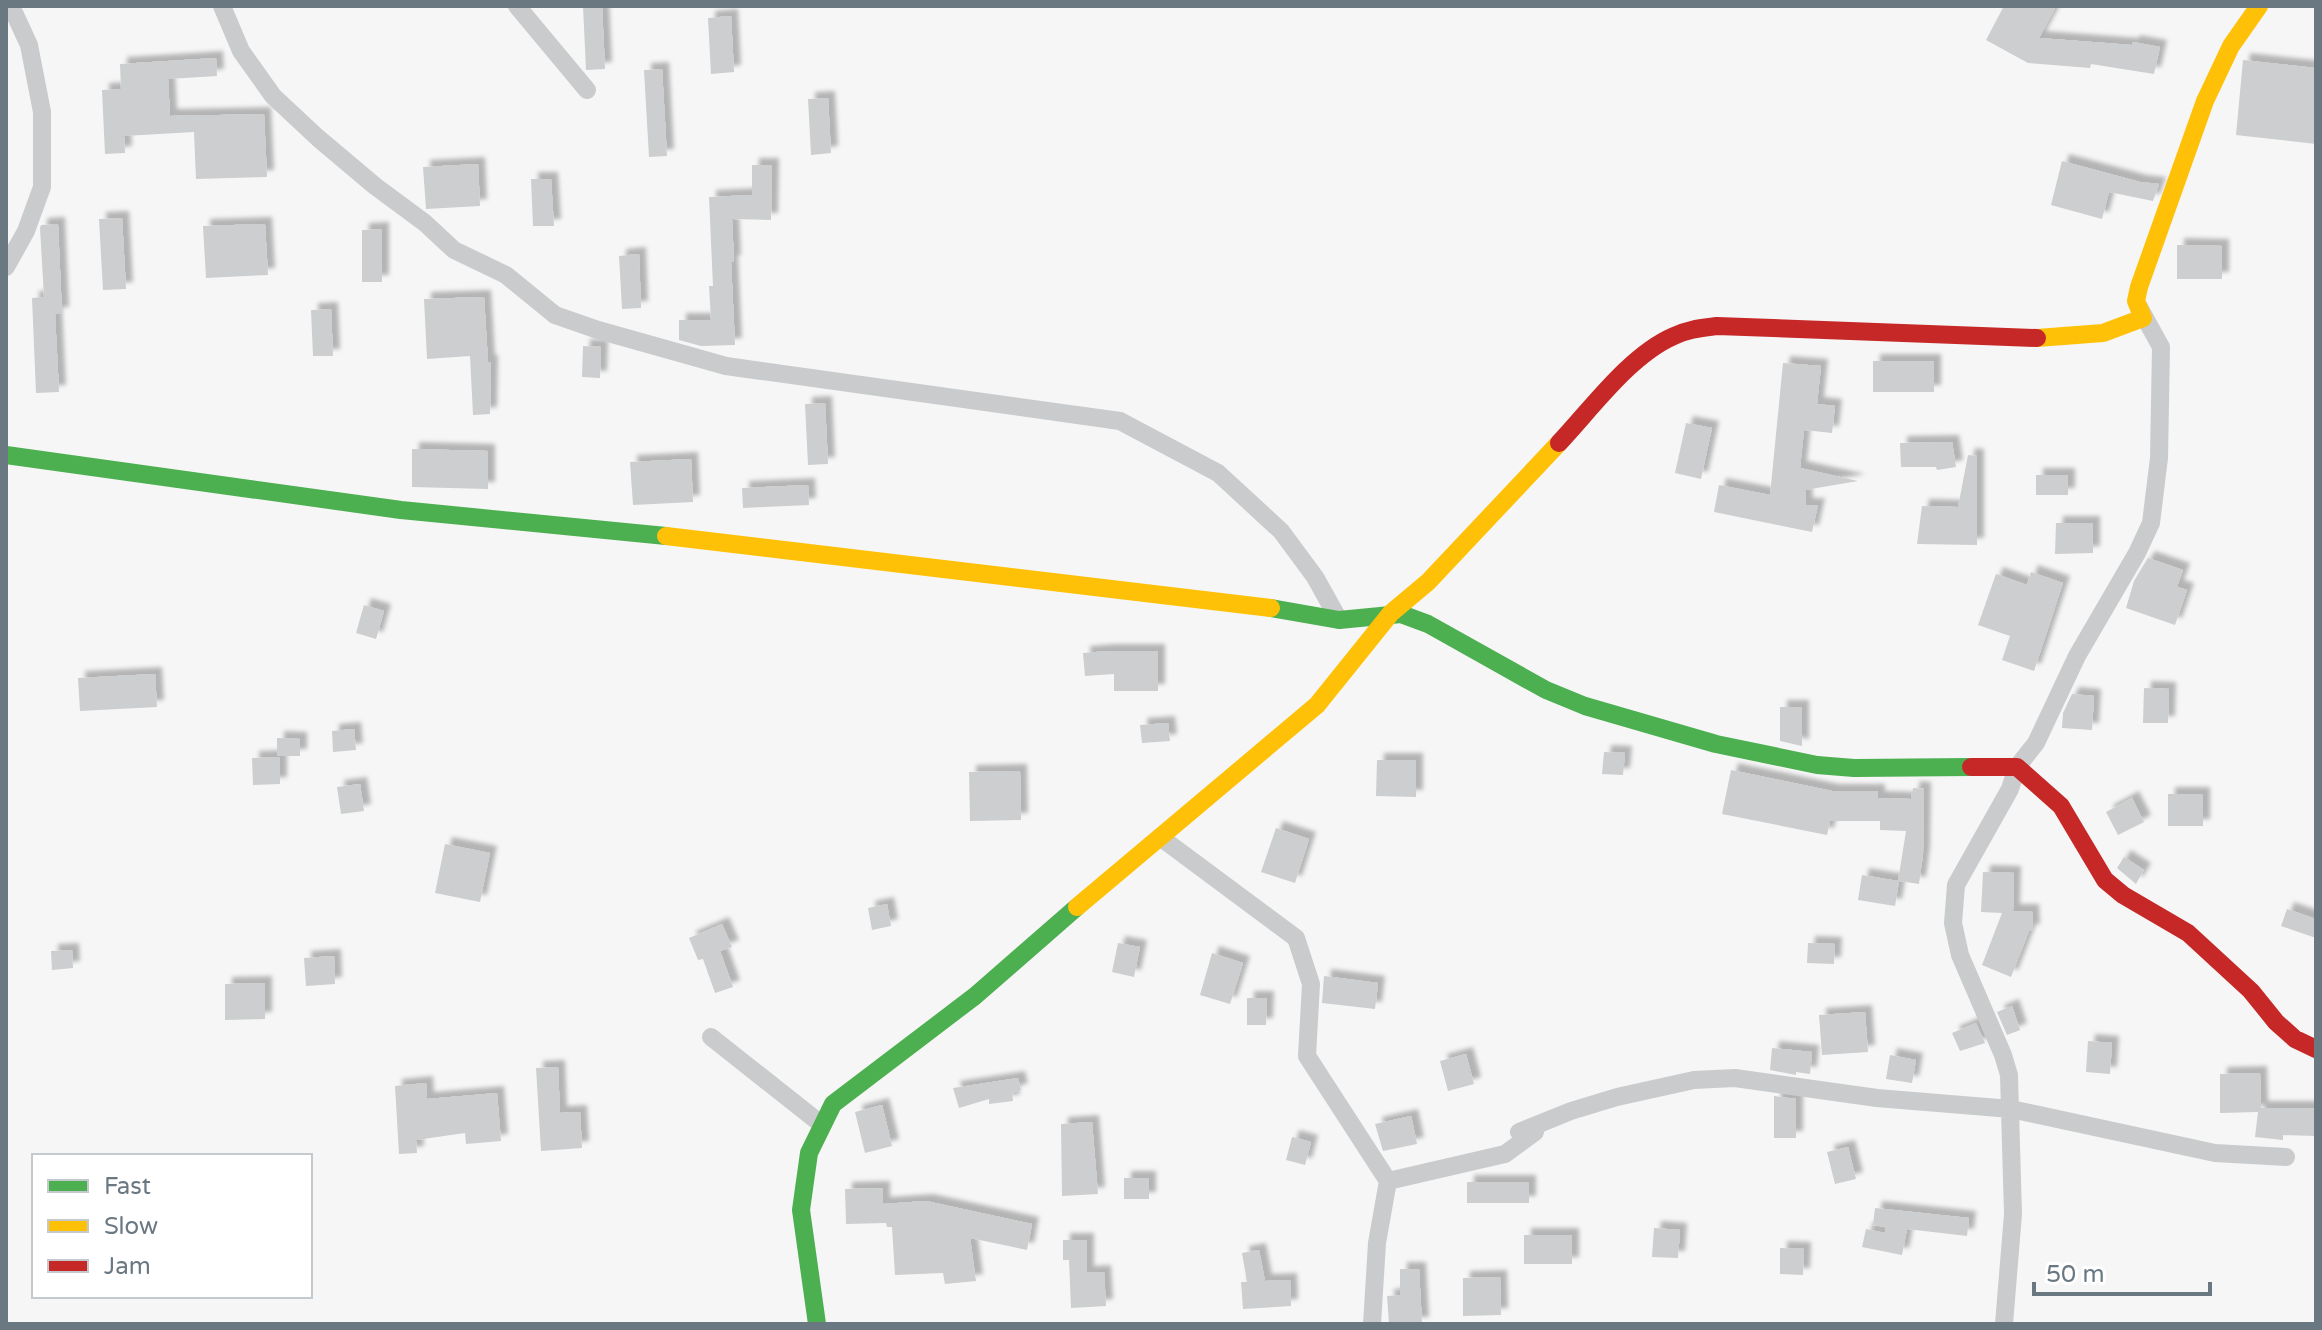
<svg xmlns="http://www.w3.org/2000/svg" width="2322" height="1330" font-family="'Varela Round',sans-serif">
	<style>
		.building { fill: #cdcecf; filter: url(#shadow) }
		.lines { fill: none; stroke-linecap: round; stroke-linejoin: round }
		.street { stroke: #c9cbcc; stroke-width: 18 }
		.fast { stroke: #4caf50; stroke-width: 18 }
		.slow { stroke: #ffc107; stroke-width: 18 }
		.jam { stroke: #c62828; stroke-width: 18 }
	</style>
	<defs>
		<filter id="shadow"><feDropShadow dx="7" dy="-7" stdDeviation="2" flood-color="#0004"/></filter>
	</defs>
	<rect width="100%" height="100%" fill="#f6f6f6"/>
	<path class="building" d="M 583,6 L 602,6 L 605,69 L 586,70 Z
		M 2004,6 L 2056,6 L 2039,38 L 2132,45 L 2133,42 L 2160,47 L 2154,74 L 2091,64 L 2090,68 L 2028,63 L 1986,40 Z
		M 731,16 L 734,72 L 711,74 L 708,18 Z
		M 216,58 L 217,76 L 168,79 L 170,116 L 264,114 L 267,177 L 196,179 L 194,132 L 124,136 L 125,153 L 105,154 L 102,90 L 121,89 L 120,64 Z
		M 2243,60 L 2316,68 L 2316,144 L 2236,135 Z
		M 662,69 L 667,156 L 649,157 L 644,70 Z
		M 828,98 L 831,153 L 811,155 L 808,99 Z
		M 2062,161 L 2140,182 L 2159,184 L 2153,201 L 2109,192 L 2102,219 L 2051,205 Z
		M 478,164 L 480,206 L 426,209 L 423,167 Z
		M 752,165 L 772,165 L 771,220 L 732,219 L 734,262 L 731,262 L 735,345 L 701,346 L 679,340 L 679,320 L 711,320 L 709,286 L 713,286 L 709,197 L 752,195 Z
		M 531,179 L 551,179 L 554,226 L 533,226 Z
		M 122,218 L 126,289 L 103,290 L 99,219 Z
		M 58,224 L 62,314 L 55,314 L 59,392 L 36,393 L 32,298 L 44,297 L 40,228 L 41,225 Z
		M 265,224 L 268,275 L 206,278 L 203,226 Z
		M 382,229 L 382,282 L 362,282 L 362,230 Z
		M 2177,245 L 2222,246 L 2222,279 L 2177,279 Z
		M 639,254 L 641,308 L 622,309 L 619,256 Z
		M 484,297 L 488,362 L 491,362 L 490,414 L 473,415 L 470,356 L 427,359 L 424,299 Z
		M 331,309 L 333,356 L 313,356 L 311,310 Z
		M 583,346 L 601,347 L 600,378 L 582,377 Z
		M 1873,361 L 1934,361 L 1934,392 L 1873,392 Z
		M 1783,363 L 1821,366 L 1817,404 L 1835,406 L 1832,433 L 1804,430 L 1800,468 L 1858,481 L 1805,490 L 1806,505 L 1818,505 L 1812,532 L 1714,512 L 1719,485 L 1770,495 Z
		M 825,403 L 828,464 L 808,465 L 805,404 Z
		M 1686,423 L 1712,428 L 1701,479 L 1675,473 Z
		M 1952,442 L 1956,467 L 1937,470 L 1936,467 L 1901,467 L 1900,443 Z
		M 412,449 L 488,451 L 488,489 L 412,487 Z
		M 1968,455 L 1977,456 L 1977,545 L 1917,544 L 1922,506 L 1958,507 Z
		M 691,459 L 693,502 L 633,505 L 630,462 Z
		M 2036,475 L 2068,475 L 2068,495 L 2036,495 Z
		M 808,485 L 809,505 L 743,508 L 742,488 Z
		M 2056,523 L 2093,523 L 2093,553 L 2055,554 Z
		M 2148,558 L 2183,570 L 2177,587 L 2187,590 L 2175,625 L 2126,608 L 2134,581 Z
		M 2031,572 L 2063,583 L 2034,671 L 2002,660 L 2010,636 L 1978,625 L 1996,574 L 2027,585 Z
		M 364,605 L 384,611 L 376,639 L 356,633 Z
		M 1109,651 L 1158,651 L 1158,691 L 1114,691 L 1114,674 L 1085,676 L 1083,653 Z
		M 155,674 L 157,707 L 80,711 L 78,678 Z
		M 2144,688 L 2169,689 L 2168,723 L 2143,723 Z
		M 2072,694 L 2094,696 L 2092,730 L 2062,728 L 2063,713 Z
		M 1780,707 L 1802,707 L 1802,746 L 1780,741 Z
		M 1168,723 L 1170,741 L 1142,743 L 1140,725 Z
		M 354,729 L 356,750 L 333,752 L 332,731 Z
		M 277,738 L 300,739 L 300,756 L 277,756 Z
		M 1604,752 L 1625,753 L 1623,775 L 1602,774 Z
		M 280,757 L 280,784 L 253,785 L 252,758 Z
		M 1377,760 L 1416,760 L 1416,797 L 1376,796 Z
		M 1731,770 L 1832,791 L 1878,791 L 1878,798 L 1911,799 L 1913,788 L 1924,789 L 1923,854 L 1919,884 L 1899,881 L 1895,906 L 1858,900 L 1862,875 L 1898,881 L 1906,831 L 1880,830 L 1880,821 L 1830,821 L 1827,835 L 1722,814 Z
		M 1020,771 L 1021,820 L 970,821 L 969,772 Z
		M 360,784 L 364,811 L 341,814 L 337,787 Z
		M 2168,794 L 2203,794 L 2203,826 L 2168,826 Z
		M 2132,798 L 2144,822 L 2118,835 L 2106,812 Z
		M 1276,828 L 1309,839 L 1295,883 L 1261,872 Z
		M 445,844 L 490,853 L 480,902 L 435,893 Z
		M 2124,857 L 2144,870 L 2136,884 L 2117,868 Z
		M 1983,872 L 2014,873 L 2013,911 L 2032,911 L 2033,931 L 2029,931 L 2011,977 L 1982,965 L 2002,913 L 1981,912 Z
		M 887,904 L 891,926 L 872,930 L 868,908 Z
		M 2287,909 L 2316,919 L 2316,938 L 2281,926 Z
		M 722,924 L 732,947 L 720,951 L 733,987 L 715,993 L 703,959 L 698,960 L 689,938 Z
		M 1118,943 L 1140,947 L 1134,977 L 1112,972 Z
		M 1808,943 L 1835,944 L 1834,964 L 1807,963 Z
		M 72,950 L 73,968 L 52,970 L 51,951 Z
		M 1212,953 L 1243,963 L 1230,1004 L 1200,995 Z
		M 334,956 L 335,984 L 306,986 L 304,958 Z
		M 1324,976 L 1378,983 L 1375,1009 L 1322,1003 Z
		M 265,983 L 265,1019 L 225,1020 L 225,984 Z
		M 1247,998 L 1267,998 L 1266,1025 L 1247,1025 Z
		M 2012,1006 L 2020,1030 L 2007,1035 L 1997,1012 Z
		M 1865,1012 L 1868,1052 L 1822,1055 L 1819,1015 Z
		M 1976,1023 L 1985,1043 L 1960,1051 L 1952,1033 Z
		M 2088,1041 L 2112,1043 L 2110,1074 L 2086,1072 Z
		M 1772,1048 L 1812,1052 L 1810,1074 L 1796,1072 L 1796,1075 L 1770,1070 Z
		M 1466,1054 L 1474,1084 L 1448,1091 L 1440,1061 Z
		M 1890,1055 L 1916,1060 L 1912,1083 L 1886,1079 Z
		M 558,1067 L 560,1113 L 580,1112 L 582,1148 L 541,1151 L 536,1068 Z
		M 2260,1073 L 2261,1108 L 2316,1108 L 2316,1136 L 2283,1135 L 2283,1140 L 2255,1137 L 2258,1112 L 2220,1113 L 2220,1074 Z
		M 1018,1078 L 1021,1090 L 1012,1093 L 1013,1101 L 989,1104 L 989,1099 L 959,1108 L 953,1088 Z
		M 426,1083 L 427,1099 L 497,1093 L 501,1141 L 466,1144 L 465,1133 L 416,1140 L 417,1153 L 399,1154 L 395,1086 Z
		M 1774,1096 L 1796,1099 L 1796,1138 L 1774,1138 Z
		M 882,1105 L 892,1146 L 865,1153 L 855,1112 Z
		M 1411,1116 L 1417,1144 L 1383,1151 L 1375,1124 Z
		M 1092,1122 L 1098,1194 L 1062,1196 L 1061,1124 Z
		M 1292,1137 L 1311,1142 L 1305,1165 L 1286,1160 Z
		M 1848,1147 L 1856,1179 L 1835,1184 L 1827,1152 Z
		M 1124,1178 L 1149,1178 L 1149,1199 L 1124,1199 Z
		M 1467,1182 L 1529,1182 L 1529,1203 L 1467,1203 Z
		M 883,1188 L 883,1204 L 926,1201 L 1032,1224 L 1027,1250 L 970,1238 L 976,1281 L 945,1284 L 943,1273 L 895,1275 L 892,1227 L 887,1227 L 886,1223 L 846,1224 L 845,1189 Z
		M 1875,1208 L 1969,1218 L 1967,1236 L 1907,1229 L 1902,1255 L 1862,1247 L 1866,1229 L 1885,1233 L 1886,1227 L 1873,1225 Z
		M 1654,1228 L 1680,1230 L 1678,1258 L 1652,1257 Z
		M 1524,1235 L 1572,1235 L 1572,1264 L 1524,1264 Z
		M 1063,1240 L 1087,1240 L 1087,1273 L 1104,1272 L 1106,1306 L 1071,1308 L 1069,1260 L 1063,1260 Z
		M 1780,1248 L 1804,1249 L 1803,1275 L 1780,1274 Z
		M 1259,1250 L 1265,1281 L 1290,1280 L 1291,1306 L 1243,1309 L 1241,1282 L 1247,1282 L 1242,1253 Z
		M 1400,1269 L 1419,1269 L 1422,1324 L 1389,1324 L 1387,1296 L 1400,1295 Z
		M 1500,1277 L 1501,1315 L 1463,1316 L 1463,1278 Z"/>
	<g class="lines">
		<path class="street" d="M 222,6 L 241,51 L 273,96 L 318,138 L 375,186 L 425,223 L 454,250 L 506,275 L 555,315 L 598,330 L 726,366 L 1120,421 L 1218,473 L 1281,531 L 1315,577 L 1339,620
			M 517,6 L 587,90
			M 6,267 L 26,231 L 42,187 L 42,112 L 29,45 L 11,6
			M 1160,837 L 1296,938 L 1311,984 L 1307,1056 L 1388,1181 L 1377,1243 L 1372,1324
			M 711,1037 L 821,1124
			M 1519,1132 L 1571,1111 L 1617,1097 L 1694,1080 L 1735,1078 L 1877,1098 L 2011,1109 L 2215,1153 L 2286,1157
			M 1388,1181 L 1505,1154 L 1535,1132
			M 2004,1324 L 2013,1214 L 2009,1075 L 2003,1055 L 1960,955 L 1953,923 L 1956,885 L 2010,789 L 2017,767 L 2036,743 L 2077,656 L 2137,553 L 2151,523 L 2159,458 L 2161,347 L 2139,307"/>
		<path class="fast" d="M 6,455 L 401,510 L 666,536
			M 1271,608 L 1339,620 L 1401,614 L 1428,624 L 1546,690 L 1585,706 L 1716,744 L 1817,765 L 1854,768 L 1971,767
			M 817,1324 L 801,1210 L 809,1153 L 833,1104 L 975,996 L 1077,907"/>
		<path class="slow" d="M 2037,338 L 2103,333 L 2143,318 L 2136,301 L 2139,287 L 2205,101 L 2231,46 L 2259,6
			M 666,536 L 1271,608
			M 1077,907 L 1317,705 L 1391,613 L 1428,582 L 1559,443"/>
		<path class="jam" d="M 1559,443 C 1592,408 1630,355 1674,336 C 1688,329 1702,328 1717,326 L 2037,338
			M 1971,767 L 2017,767 L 2061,806 L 2105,880 L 2123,895 L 2188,933 L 2251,991 L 2276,1022 L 2295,1039 L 2316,1049"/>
	</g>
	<rect width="2322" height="1330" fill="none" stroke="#6a7882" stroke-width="16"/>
	<rect x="32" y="1154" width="280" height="144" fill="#ffffff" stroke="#c3c9cd" stroke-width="2"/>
	<rect x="48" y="1180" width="40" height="12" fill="#4caf50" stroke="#c3c9cd" stroke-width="2"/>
	<text x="104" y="1194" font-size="24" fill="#6a7882">Fast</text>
	<rect x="48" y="1220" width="40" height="12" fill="#ffc107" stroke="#c3c9cd" stroke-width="2"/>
	<text x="104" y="1234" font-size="24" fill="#6a7882">Slow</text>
	<rect x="48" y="1260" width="40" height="12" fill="#c62828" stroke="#c3c9cd" stroke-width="2"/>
	<text x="104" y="1274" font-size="24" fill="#6a7882">Jam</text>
	<path d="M2034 1282v12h176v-12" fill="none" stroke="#6a7882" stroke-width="4"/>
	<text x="2046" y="1282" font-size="24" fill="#6a7882" stroke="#ffffff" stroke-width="6" paint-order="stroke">50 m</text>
</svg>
